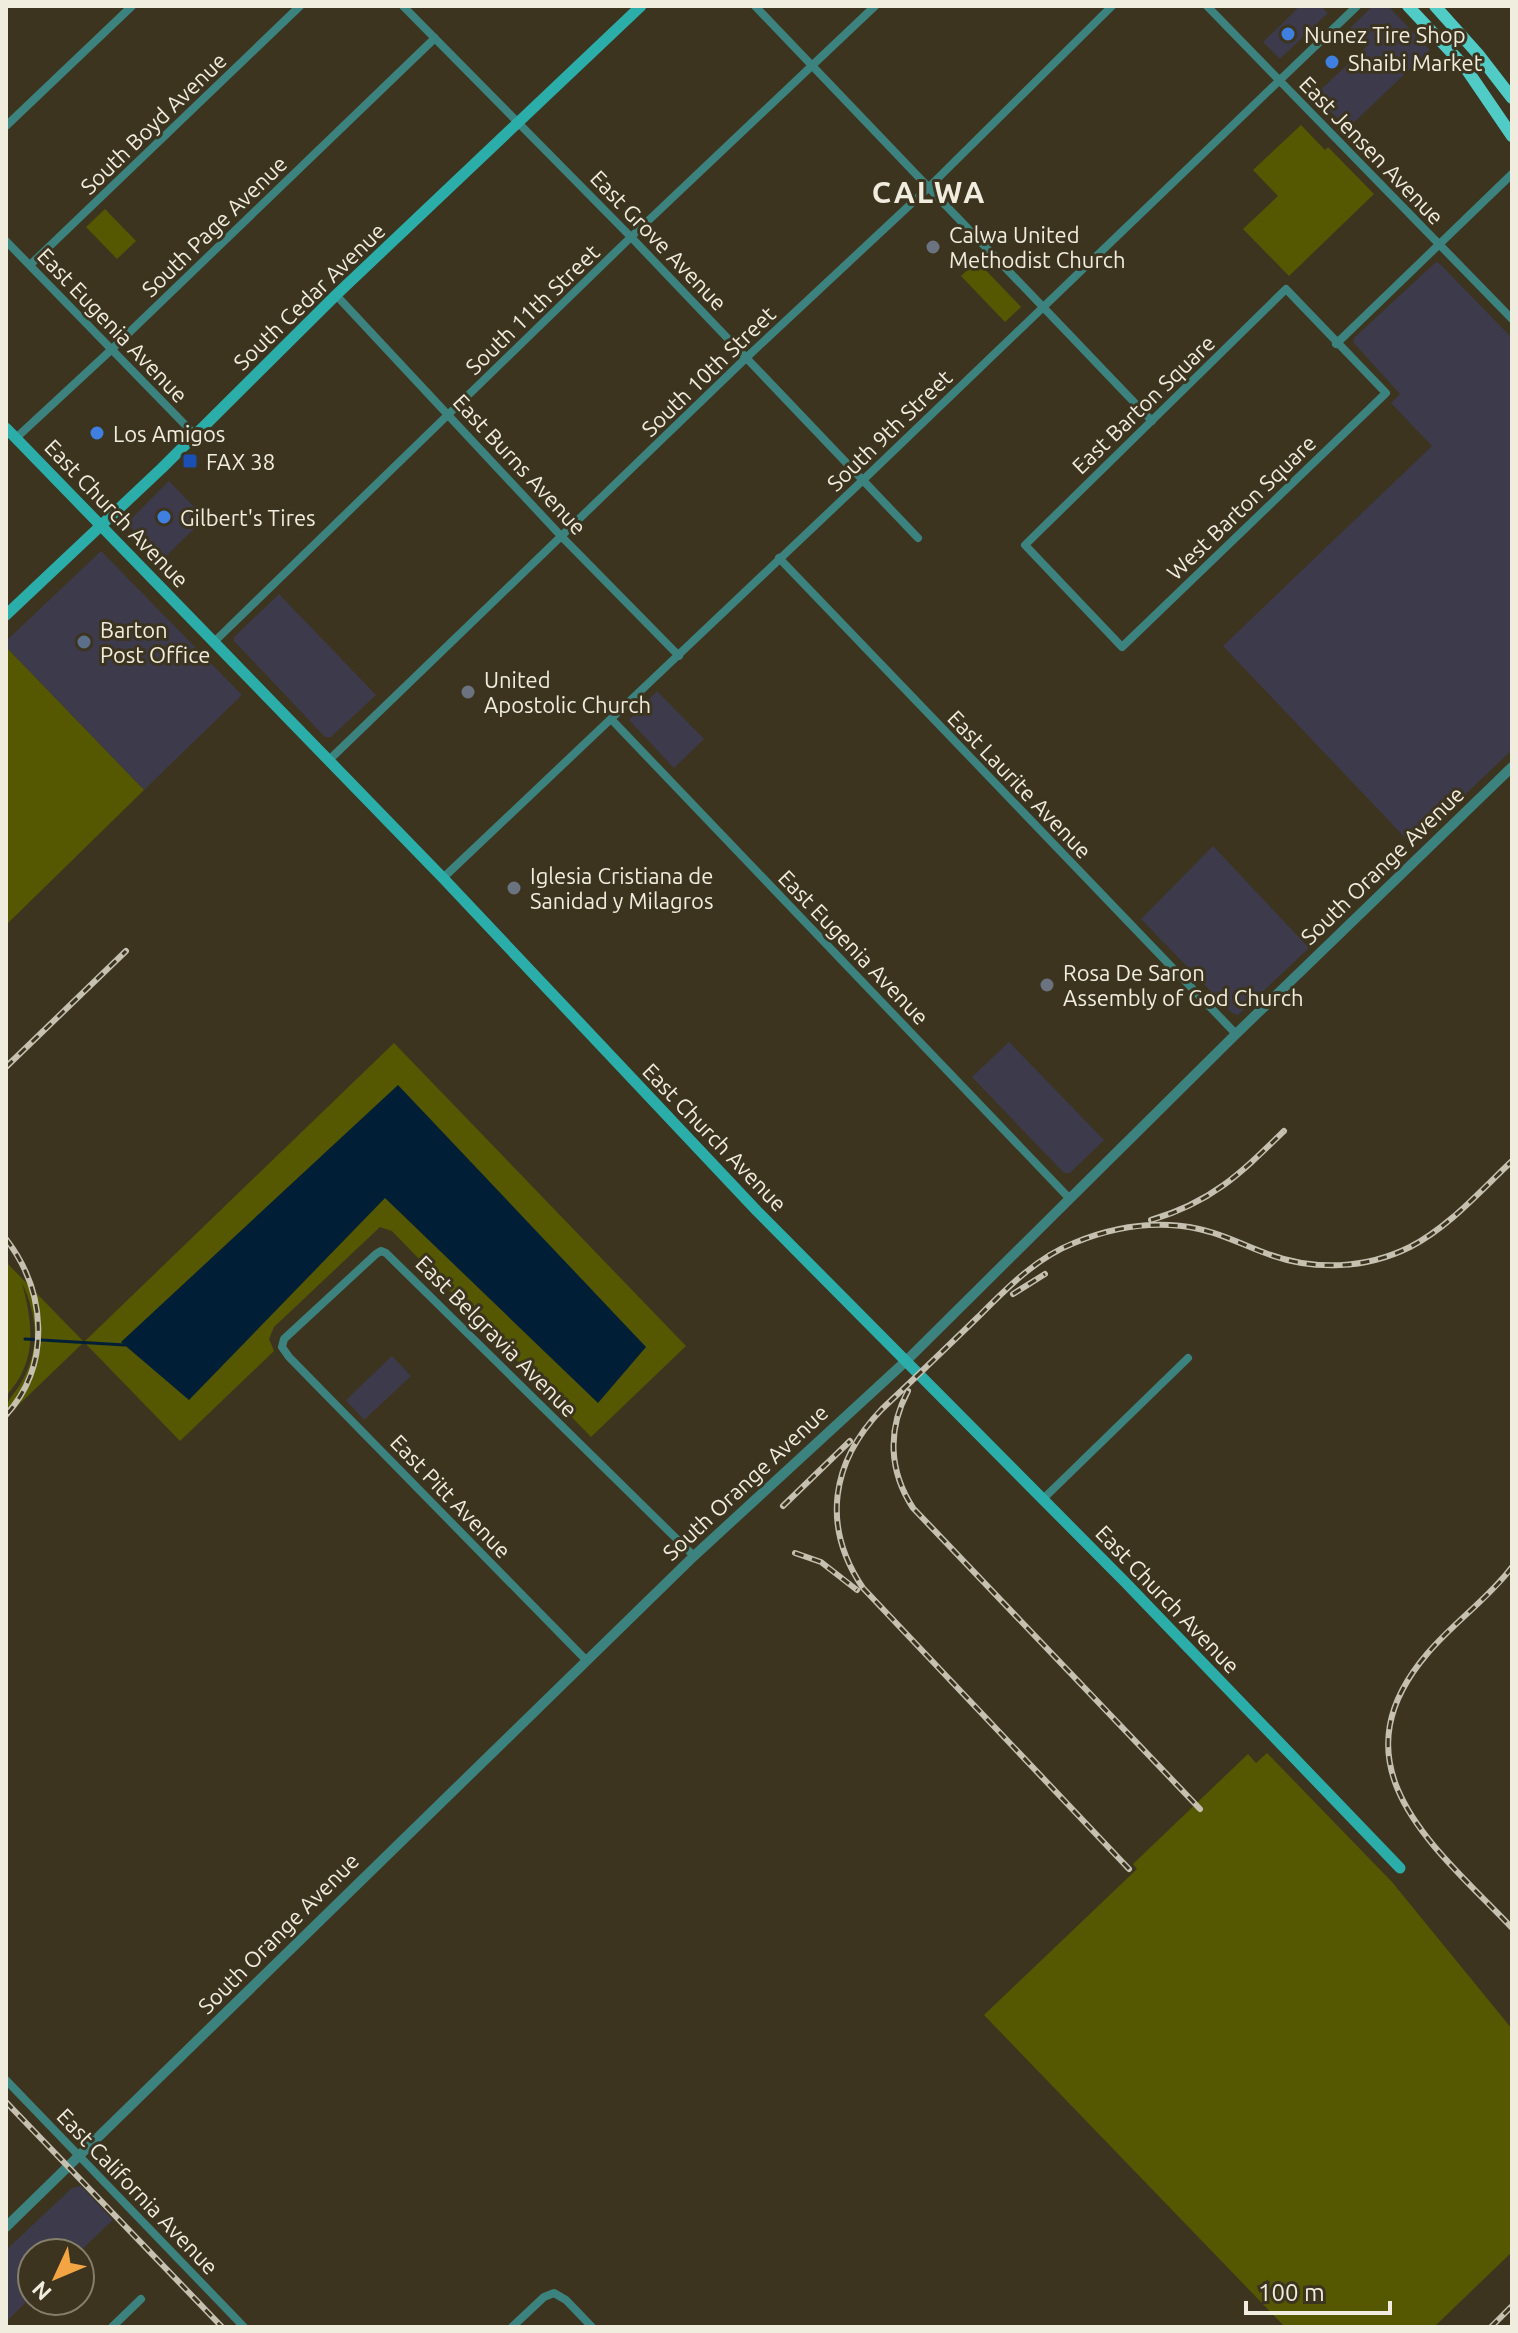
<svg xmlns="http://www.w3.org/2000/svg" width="1518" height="2333" font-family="Ubuntu,sans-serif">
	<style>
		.commercial { fill: #3d3a4b }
		.green { fill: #565800 }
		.water { fill: #001f37 }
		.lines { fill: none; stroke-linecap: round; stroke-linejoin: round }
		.stream { stroke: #001f37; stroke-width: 3 }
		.minor { stroke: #3c837f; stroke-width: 8 }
		.tertiary { stroke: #3c837f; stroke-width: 10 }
		.secondary { stroke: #2baea9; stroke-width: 11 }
		.primary { stroke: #50cbc5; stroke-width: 12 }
		.rail-casing { stroke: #c5c0b0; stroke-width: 6 }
		.rail { stroke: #3c341f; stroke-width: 3; stroke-dasharray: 9; stroke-linecap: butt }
		.shop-dot { fill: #3f7fe0; stroke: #3c341f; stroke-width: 3 }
		.worship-dot { fill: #6b7280; stroke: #3c341f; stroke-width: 3 }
		.transit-dot { fill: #1a4fb4; stroke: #3c341f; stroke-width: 3 }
		.service-dot { fill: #5c6f8a; stroke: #3c341f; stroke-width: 3 }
		.labels { text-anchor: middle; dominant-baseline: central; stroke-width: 6; stroke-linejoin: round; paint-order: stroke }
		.poi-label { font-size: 22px; fill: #f0ecde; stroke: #3c341f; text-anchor: start }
		.street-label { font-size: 22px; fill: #f0ecde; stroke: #3c341f }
		.district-label { font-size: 30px; font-weight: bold; letter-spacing: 2px; fill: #f0ecde; stroke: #3c341f }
	</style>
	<rect width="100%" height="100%" fill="#3c341f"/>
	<path class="commercial" d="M 1300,6 L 1321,6 L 1328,13 L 1280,59 L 1263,42 Z
		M 1373,6 L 1388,6 L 1430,50 L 1347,129 L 1315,95 L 1366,47 L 1349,29 Z
		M 1436,262 L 1440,264 L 1512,338 L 1512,750 L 1412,845 L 1223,646 L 1432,446 L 1391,403 L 1400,394 L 1353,342 L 1355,337 Z
		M 169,481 L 205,518 L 161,561 L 127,523 Z
		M 101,551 L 242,695 L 144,790 L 6,647 L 6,641 Z
		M 279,594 L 376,695 L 331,737 L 325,737 L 234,641 L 234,637 Z
		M 657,691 L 704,739 L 674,768 L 629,720 Z
		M 1213,846 L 1309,948 L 1238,1015 L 1232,1013 L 1141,919 Z
		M 1009,1042 L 1104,1140 L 1070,1173 L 1064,1173 L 972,1077 Z
		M 392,1356 L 411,1376 L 364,1420 L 346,1400 Z
		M 81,2186 L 113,2220 L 78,2253 L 32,2253 L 32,2296 L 6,2322 L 6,2250 L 72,2188 Z"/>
	<path class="green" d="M 1301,125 L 1325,150 L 1328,147 L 1374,194 L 1289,276 L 1243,229 L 1278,196 L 1253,170 Z
		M 105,209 L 136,241 L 117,259 L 86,227 Z
		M 977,261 L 1021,307 L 1005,322 L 961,276 Z
		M 6,647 L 144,790 L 6,925 Z
		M 394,1043 L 686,1346 L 591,1437 L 392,1231 L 380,1227 L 274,1327 L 269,1339 L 274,1351 L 180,1441 L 84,1342 L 6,1417 C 6,1398 12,1398 21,1383 C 40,1351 38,1316 22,1283 C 33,1325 38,1361 6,1396 L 6,1262 L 84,1342 Z
		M 1267,1753 L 1392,1882 L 1512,2029 L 1512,2252 L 1434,2327 L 1285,2327 L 984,2015 L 1137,1869 L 1133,1864 L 1248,1754 L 1256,1763 Z"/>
	<path class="water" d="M 398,1085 L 646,1347 L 598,1403 L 385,1198 L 189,1400 L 121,1342 Z"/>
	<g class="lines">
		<path class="stream" d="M 25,1339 L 125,1345"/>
		<path class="minor" d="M 403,6 L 631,237 L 918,538
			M 755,6 L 1152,421
			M 1207,6 L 1512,319
			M 6,126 L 132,6
			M 6,241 L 195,435
			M 30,265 L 300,6
			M 1286,289 L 1386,393 L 1122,647 L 1025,545 Z
			M 336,295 L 562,537 L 679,656
			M 1336,344 L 1512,174
			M 16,438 L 111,350 L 435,38
			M 779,558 L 1236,1034
			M 215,641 L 631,237 L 875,6
			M 612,720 L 1069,1198
			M 328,761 L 747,357 L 928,188 L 1112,6
			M 443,878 L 862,481 L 1357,6
			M 1042,1500 L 1188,1358
			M 587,1661 L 289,1357 L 282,1347 L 284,1339 L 376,1254 L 381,1251 L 386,1253 L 694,1556
			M 6,2080 L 244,2327
			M 112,2327 L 141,2299
			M 512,2327 L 544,2297 L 554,2293 L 566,2300 L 592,2327"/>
		<path class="tertiary" d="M 6,2227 L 694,1556 L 906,1361 L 1236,1034 L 1512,767"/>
		<path class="secondary" d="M 6,428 L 443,878 L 757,1211 L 1125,1582 L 1400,1868
			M 6,615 L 162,468 L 336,295 L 641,6"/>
		<path class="primary" d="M 1408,6 L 1465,67 L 1512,136
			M 1435,6 L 1478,54 L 1512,98"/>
		<g class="rail-casing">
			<path id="rail" d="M 6,1067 L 126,951
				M 1151,1220 C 1212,1202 1240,1174 1284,1131
				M 6,1239 C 46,1291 52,1364 6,1415
				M 1013,1294 L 1045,1274
				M 908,1391 C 887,1430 889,1471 913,1508 L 1200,1809
				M 783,1506 L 850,1441
				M 795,1553 L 821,1562 L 857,1590
				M 1512,1567 C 1488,1599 1453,1623 1427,1654 C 1330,1768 1436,1848 1512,1928
				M 1129,1869 L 863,1588 C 821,1526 831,1462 882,1409 C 914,1379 946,1348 978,1317 C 1007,1288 1036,1258 1074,1243 C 1113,1227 1157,1220 1199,1229 C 1223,1234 1245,1246 1268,1254 C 1314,1271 1366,1269 1410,1247 C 1449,1227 1480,1191 1512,1161
				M 6,2102 L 222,2327
				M 1491,2327 L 1512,2306"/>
		</g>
		<use href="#rail" class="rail"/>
	</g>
	<g class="shop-dot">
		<circle cx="1288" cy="34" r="8"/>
		<circle cx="1332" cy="62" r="8"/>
		<circle cx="97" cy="433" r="8"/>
		<circle cx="164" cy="517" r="8"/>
	</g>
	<g class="worship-dot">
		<circle cx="933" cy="247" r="8"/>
		<circle cx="468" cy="692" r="8"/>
		<circle cx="514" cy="888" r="8"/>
		<circle cx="1047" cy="985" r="8"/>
	</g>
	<rect class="transit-dot" x="182" y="453" width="16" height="16" rx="4"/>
	<circle class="service-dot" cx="84" cy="642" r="8"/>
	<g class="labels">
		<g class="poi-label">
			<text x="1304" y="34">Nunez Tire Shop</text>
			<text x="1348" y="62">Shaibi Market</text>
			<text x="949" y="234">Calwa United<tspan x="949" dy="25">Methodist Church</tspan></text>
			<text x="113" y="433">Los Amigos</text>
			<text x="206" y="461">FAX 38</text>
			<text x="180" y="517">Gilbert's Tires</text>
			<text x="100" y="629">Barton<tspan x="100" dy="25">Post Office</tspan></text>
			<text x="484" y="679">United<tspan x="484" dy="25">Apostolic Church</tspan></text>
			<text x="530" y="875">Iglesia Cristiana de<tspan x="530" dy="25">Sanidad y Milagros</tspan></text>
			<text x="1063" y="972">Rosa De Saron<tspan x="1063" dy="25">Assembly of God Church</tspan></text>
		</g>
		<g class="street-label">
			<text transform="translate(153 123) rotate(-44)">South Boyd Avenue</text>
			<text transform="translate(1372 150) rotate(46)">East Jensen Avenue</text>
			<text transform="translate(214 226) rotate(-44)">South Page Avenue</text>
			<text transform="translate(659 240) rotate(46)">East Grove Avenue</text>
			<text transform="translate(309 296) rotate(-44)">South Cedar Avenue</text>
			<text transform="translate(532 309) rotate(-44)">South 11th Street</text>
			<text transform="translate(113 325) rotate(46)">East Eugenia Avenue</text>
			<text transform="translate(708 371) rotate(-44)">South 10th Street</text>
			<text transform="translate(1143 404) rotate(-44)">East Barton Square</text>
			<text transform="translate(889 430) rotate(-44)">South 9th Street</text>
			<text transform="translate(520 464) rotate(47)">East Burns Avenue</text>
			<text transform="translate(1241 507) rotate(-44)">West Barton Square</text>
			<text transform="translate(117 513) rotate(46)">East Church Avenue</text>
			<text transform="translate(1020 784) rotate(46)">East Laurite Avenue</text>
			<text transform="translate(1382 865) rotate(-44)">South Orange Avenue</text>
			<text transform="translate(854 947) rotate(46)">East Eugenia Avenue</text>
			<text transform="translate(715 1137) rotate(46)">East Church Avenue</text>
			<text transform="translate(497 1336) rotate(45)">East Belgravia Avenue</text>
			<text transform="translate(745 1482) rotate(-43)">South Orange Avenue</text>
			<text transform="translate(451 1496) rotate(46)">East Pitt Avenue</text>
			<text transform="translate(1168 1599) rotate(46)">East Church Avenue</text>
			<text transform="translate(278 1933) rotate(-45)">South Orange Avenue</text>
			<text transform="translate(138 2191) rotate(46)">East California Avenue</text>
		</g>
		<g class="district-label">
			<text x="929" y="192">CALWA</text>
		</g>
	</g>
	<rect width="1518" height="2333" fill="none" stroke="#f0ecde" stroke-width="16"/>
	<g transform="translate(56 2277) rotate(226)"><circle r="38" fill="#3c341f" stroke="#847e6b" stroke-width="2"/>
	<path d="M0-6L14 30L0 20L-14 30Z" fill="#f2a542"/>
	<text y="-12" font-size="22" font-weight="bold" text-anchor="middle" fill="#f0ecde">N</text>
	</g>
	<path d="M1246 2301v12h144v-12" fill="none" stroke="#f0ecde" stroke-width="4"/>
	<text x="1258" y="2301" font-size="24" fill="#f0ecde" stroke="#3c341f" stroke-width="6" paint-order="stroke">100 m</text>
</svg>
